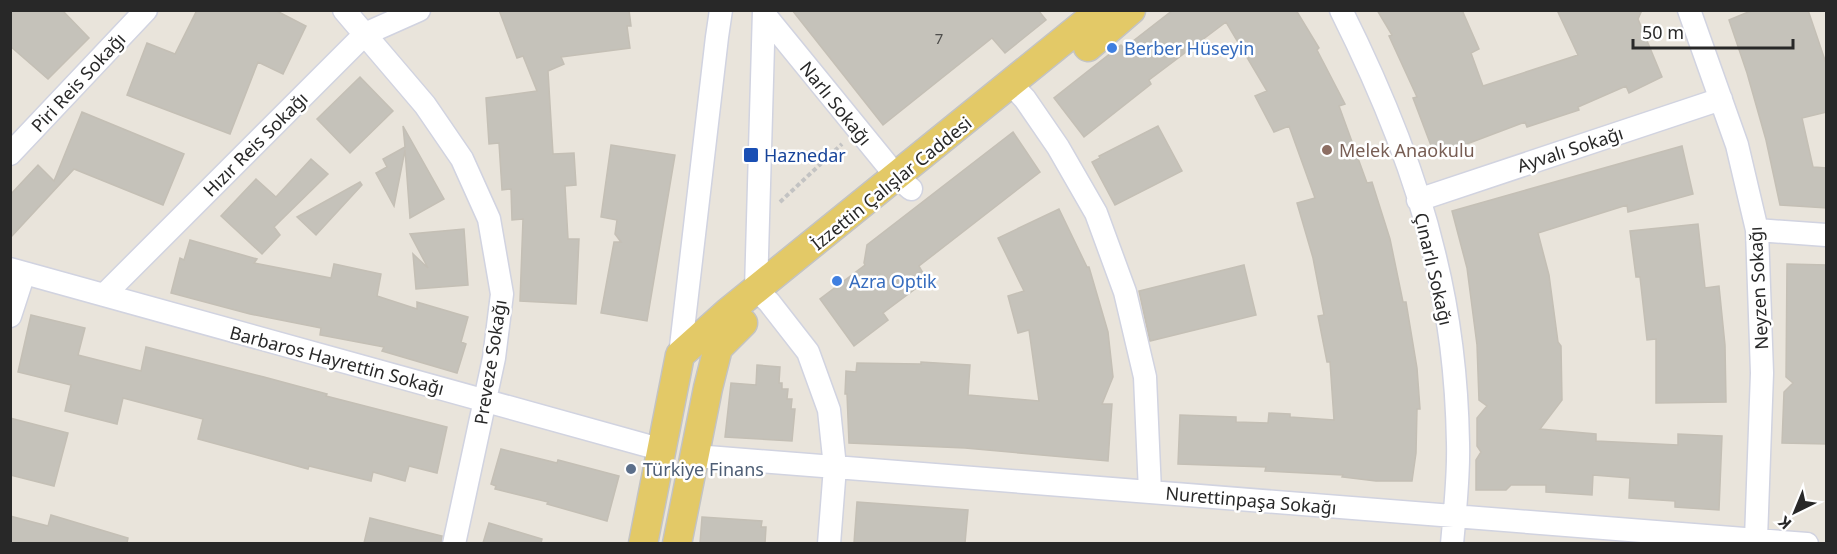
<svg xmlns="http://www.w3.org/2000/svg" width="1837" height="554" font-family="'Noto Sans',sans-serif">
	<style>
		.building { fill: #c5c2ba; stroke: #c4bfb5; stroke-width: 1.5 }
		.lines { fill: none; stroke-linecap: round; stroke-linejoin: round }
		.minor-casing { stroke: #d1d3e0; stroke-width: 25 }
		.major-casing { stroke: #c3c3c3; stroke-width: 31 }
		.path { stroke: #c3c3c3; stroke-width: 4; stroke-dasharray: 4.5 3; stroke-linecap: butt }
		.minor { stroke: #fff; stroke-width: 22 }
		.major { stroke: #e3c967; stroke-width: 28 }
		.shop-dot { fill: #3f7fe0; stroke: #fff; stroke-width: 2 }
		.education-dot { fill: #8d6e63; stroke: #fff; stroke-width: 2 }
		.transit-dot { fill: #1a4fb4; stroke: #fff; stroke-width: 2 }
		.service-dot { fill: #5c6f8a; stroke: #fff; stroke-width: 2 }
		.labels { text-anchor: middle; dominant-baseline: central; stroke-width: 5; stroke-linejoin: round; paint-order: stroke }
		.number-label { font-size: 15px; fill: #4f4e4c }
		.shop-label { font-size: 18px; fill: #366cbe; stroke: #fff; text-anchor: start }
		.street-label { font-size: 18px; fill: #282828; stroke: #fff }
		.education-label { font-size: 18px; fill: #785e54; stroke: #fff; text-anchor: start }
		.transit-label { font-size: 18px; fill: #164399; stroke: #fff; text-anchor: start }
		.service-label { font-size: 18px; fill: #4e5e75; stroke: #fff; text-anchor: start }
	</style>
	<rect width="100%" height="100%" fill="#e9e4db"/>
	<path class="building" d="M 10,10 L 62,10 L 89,38 L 48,79 L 10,46 Z
		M 197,10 L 275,10 L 306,26 L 283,74 L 258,62 L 230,134 L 127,95 L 147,43 L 175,54 Z
		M 499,10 L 629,10 L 631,26 L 627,26 L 630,48 L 561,57 L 564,64 L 548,71 L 553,154 L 574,153 L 576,185 L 565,186 L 568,239 L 579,239 L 576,304 L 520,301 L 523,219 L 512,220 L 511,189 L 502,190 L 499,143 L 489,144 L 486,98 L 537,91 L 523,56 L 517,58 Z
		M 792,10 L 1038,10 L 1046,20 L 1005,53 L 992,38 L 883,125 Z
		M 1173,10 L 1296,10 L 1319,48 L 1317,50 L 1345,104 L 1339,106 L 1367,183 L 1372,182 L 1390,239 L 1403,302 L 1406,302 L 1417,368 L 1420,409 L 1417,409 L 1416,453 L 1412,481 L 1376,481 L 1342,477 L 1343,475 L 1265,471 L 1266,467 L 1178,464 L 1180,415 L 1236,417 L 1236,422 L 1268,423 L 1269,413 L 1290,414 L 1290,417 L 1334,420 L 1330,362 L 1327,362 L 1318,316 L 1324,315 L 1313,258 L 1297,203 L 1315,198 L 1289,126 L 1274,132 L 1255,96 L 1267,91 L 1226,22 L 1149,80 L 1151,84 L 1084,137 L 1054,98 L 1121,45 L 1124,48 Z
		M 1377,10 L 1462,10 L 1479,49 L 1471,53 L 1483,86 L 1578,55 L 1557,10 L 1642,10 L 1638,19 L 1662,77 L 1629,93 L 1626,86 L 1578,107 L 1579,110 L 1527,127 L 1525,122 L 1435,156 L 1413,98 L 1417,97 L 1389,36 L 1392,35 Z
		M 1753,10 L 1808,10 L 1827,66 L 1827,112 L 1802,118 L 1813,167 L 1827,168 L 1827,208 L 1780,205 L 1766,140 L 1747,73 L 1729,20 Z
		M 360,77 L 393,111 L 350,153 L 317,119 Z
		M 82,112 L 184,154 L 163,205 L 74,169 L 10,238 L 10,195 L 38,165 L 54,181 Z
		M 403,126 L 444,199 L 410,218 L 405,150 L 394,206 L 376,173 L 387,167 L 383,159 L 405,147 Z
		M 1158,126 L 1182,171 L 1115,205 L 1092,162 L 1100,158 L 1099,156 Z
		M 1013,132 L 1040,172 L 919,266 L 927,280 L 883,313 L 888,320 L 854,346 L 820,299 L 865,265 L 864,263 L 867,245 Z
		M 611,145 L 675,155 L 647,321 L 601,313 L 614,242 L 621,242 L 615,234 L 617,220 L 601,217 Z
		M 1682,146 L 1693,194 L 1628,212 L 1627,205 L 1538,233 L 1549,275 L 1558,342 L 1561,346 L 1562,400 L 1540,429 L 1596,434 L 1596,441 L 1678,445 L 1678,434 L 1722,436 L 1719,510 L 1675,507 L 1675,501 L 1629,498 L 1630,478 L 1593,475 L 1592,495 L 1546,492 L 1546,485 L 1511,485 L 1506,490 L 1476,490 L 1476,460 L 1481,452 L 1477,446 L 1477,418 L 1487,406 L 1479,400 L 1477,345 L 1467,268 L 1452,211 Z
		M 311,159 L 328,174 L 274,227 L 280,235 L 262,254 L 221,216 L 256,179 L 276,197 Z
		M 360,182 L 362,185 L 316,235 L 297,217 Z
		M 1059,209 L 1087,267 L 1089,267 L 1108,332 L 1113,377 L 1102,404 L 1112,404 L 1108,461 L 965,448 L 849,443 L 847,394 L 845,394 L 846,371 L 856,372 L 857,363 L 921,364 L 921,362 L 970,365 L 968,395 L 1039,401 L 1029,330 L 1018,333 L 1008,296 L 1024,291 L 998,238 Z
		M 1698,224 L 1705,288 L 1719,286 L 1725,345 L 1726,402 L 1656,403 L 1656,339 L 1647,340 L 1640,277 L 1636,277 L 1630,231 Z
		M 464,229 L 468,285 L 416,289 L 413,254 L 428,268 L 410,234 Z
		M 190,240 L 257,259 L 254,263 L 331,278 L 334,264 L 381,274 L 377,296 L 417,309 L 417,302 L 468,317 L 461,342 L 466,344 L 457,373 L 382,351 L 384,347 L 320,335 L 321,328 L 250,314 L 171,293 L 180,258 L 184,260 Z
		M 1787,264 L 1827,265 L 1827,444 L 1782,443 L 1784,392 L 1793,383 L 1786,377 Z
		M 1244,265 L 1256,315 L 1150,341 L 1139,291 Z
		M 31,315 L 85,328 L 78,355 L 141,371 L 146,347 L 264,377 L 327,394 L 326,396 L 447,427 L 437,473 L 409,466 L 405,481 L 373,472 L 371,481 L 309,466 L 308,469 L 198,439 L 203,419 L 123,398 L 117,424 L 65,411 L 71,385 L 18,372 Z
		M 757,365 L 780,367 L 779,383 L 782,383 L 782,389 L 788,389 L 787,399 L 792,399 L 791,409 L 795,409 L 792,441 L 725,437 L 731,383 L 756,385 Z
		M 10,418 L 68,433 L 54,486 L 10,475 Z
		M 501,449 L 557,463 L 558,460 L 619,476 L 607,521 L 547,504 L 548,502 L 495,489 L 496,486 L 491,484 Z
		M 857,502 L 968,510 L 965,543 L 854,543 Z
		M 51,515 L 128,538 L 127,543 L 10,543 L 10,516 L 48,526 Z
		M 702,517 L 762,521 L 761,527 L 766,527 L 765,543 L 700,543 Z
		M 370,518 L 442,536 L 441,543 L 364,543 Z
		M 489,523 L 542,539 L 541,543 L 483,543 Z"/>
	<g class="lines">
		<g class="minor-casing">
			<path id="minor" d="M 344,10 L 425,105 L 462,159 L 489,219 L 502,294 L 494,358 L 454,544
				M 764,10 L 756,290 L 769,302 L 808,352 L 829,410 L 835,467 L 829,544
				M 1341,10 C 1380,88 1414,169 1434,253 C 1449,313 1457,381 1458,443 C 1459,476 1455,510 1452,544
				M 1689,10 L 1737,145 L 1757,230 L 1762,373 L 1756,539
				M 764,14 L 897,177 L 911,189
				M 1012,85 L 1025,99 L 1058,147 L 1096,213 L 1125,292 L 1145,377 L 1150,492
				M 10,154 L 146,10
				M 1418,200 L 1721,99
				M 1757,230 L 1826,235
				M 10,269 L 663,450
				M 104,295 L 365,34 L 419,10
				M 10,316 L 24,273
				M 680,355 L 717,37 L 721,10
				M 695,456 L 1807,544"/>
		</g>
		<g class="major-casing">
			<path id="major" d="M 1088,47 L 1131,10
				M 643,544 L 680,355 L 728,312 L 1101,10
				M 677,544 L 708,388 L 718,348 L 743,323"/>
		</g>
		<path class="path" d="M 780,202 L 842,144"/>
		<use href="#minor" class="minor"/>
		<use href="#major" class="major"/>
	</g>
	<g class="shop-dot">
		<circle cx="1112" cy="48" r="6"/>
		<circle cx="837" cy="281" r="6"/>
	</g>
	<circle class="education-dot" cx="1327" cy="150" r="6"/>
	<rect class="transit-dot" x="743" y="147" width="16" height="16" rx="3"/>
	<circle class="service-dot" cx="631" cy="469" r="6"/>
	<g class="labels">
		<g class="number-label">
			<text x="939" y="38">7</text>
		</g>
		<g class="shop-label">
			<text x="1124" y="48">Berber Hüseyin</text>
			<text x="849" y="281">Azra Optik</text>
		</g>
		<g class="street-label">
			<text transform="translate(78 82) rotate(-47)">Piri Reis Sokağı</text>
			<text transform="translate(836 103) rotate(51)">Narlı Sokağı</text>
			<text transform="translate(255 144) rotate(-45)">Hızır Reis Sokağı</text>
			<text transform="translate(1570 149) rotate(-18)">Ayvalı Sokağı</text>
			<text transform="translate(891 183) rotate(-39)">İzzettin Çalışlar Caddesi</text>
			<text transform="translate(1434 269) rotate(77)">Çınarlı Sokağı</text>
			<text transform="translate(1758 288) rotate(-93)">Neyzen Sokağı</text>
			<text transform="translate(337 360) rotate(15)">Barbaros Hayrettin Sokağı</text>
			<text transform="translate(490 362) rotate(-81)">Preveze Sokağı</text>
			<text transform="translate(1251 500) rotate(5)">Nurettinpaşa Sokağı</text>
		</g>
		<g class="education-label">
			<text x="1339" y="150">Melek Anaokulu</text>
		</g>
		<g class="transit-label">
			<text x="764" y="155">Haznedar</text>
		</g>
		<g class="service-label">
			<text x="643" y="469">Türkiye Finans</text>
		</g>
	</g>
	<rect width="1837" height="554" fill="none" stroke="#282828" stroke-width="24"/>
	<g transform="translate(1795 512) rotate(223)" stroke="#ffffff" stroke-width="4.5" paint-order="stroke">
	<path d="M0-4.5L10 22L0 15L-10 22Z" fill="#282828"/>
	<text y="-9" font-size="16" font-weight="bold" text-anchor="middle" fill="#282828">K</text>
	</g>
	<path d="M1633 39v9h160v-9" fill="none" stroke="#282828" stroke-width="3"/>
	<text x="1642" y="39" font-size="18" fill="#282828" stroke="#ffffff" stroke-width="4.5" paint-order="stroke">50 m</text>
</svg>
